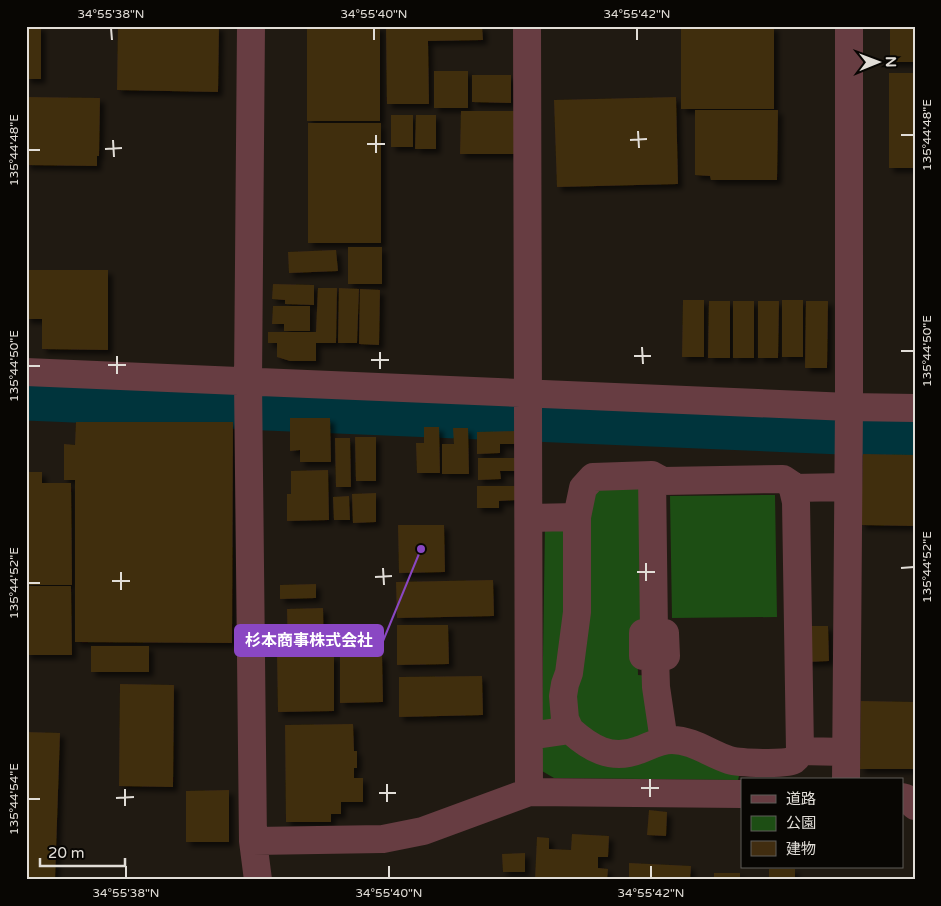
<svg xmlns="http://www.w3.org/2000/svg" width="941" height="906" font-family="'Varela Round','Noto Sans JP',sans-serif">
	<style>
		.green { fill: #1d4e14 }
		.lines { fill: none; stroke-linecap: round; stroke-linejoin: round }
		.river { stroke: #00343c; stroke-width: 51 }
		.building { fill: #412d10; filter: url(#shadow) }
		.minor { stroke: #673d42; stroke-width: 28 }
		.ticks { fill: none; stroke: #e1ddd7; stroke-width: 2 }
		.leader { fill: none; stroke: #8a47c3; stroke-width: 2 }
		.callout-dot { fill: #8a47c3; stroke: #080603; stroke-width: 2 }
		.callout { fill: #8a47c3; stroke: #8a47c3; stroke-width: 2 }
		.callout-label { font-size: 16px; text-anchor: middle; font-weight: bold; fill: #fff }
		.neatline { fill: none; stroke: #e1ddd7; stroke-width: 2 }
		.ticks-label { font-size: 12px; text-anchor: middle; fill: #e1ddd7 }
	</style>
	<defs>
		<filter id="shadow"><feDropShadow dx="4.5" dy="4.5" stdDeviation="2.5" flood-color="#0009"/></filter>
	</defs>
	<rect width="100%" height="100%" fill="#201a12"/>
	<path class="green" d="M 640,485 L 646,626 L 637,626 L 638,675 L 651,676 L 650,732 L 630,746 L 587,738 L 566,697 L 589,487 Z
		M 775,495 L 777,617 L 672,618 L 670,496 Z
		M 545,524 L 570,533 L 558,719 L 542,723 Z
		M 542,742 L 666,749 L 737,769 L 739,776 L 738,780 L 554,778 L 542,771 Z"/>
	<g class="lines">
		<path class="river" d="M 26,395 L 915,432"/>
	</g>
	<path class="building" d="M 26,26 L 41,26 L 41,79 L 26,79 Z
		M 118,26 L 219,26 L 218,92 L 117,90 Z
		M 307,26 L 380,26 L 380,121 L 307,121 Z
		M 386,26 L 482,26 L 483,40 L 428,41 L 429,104 L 387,104 Z
		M 681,26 L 774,26 L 774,109 L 681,109 Z
		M 890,26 L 915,26 L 915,62 L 890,62 Z
		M 434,71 L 468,71 L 468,108 L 434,108 Z
		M 889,73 L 915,73 L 915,168 L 889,168 Z
		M 472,75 L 511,75 L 511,103 L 472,102 Z
		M 26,97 L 100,98 L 99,156 L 97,156 L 97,166 L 26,165 Z
		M 676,97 L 678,184 L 557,187 L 554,100 Z
		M 695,110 L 778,110 L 777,180 L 711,180 L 710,176 L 695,175 Z
		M 461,111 L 515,111 L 514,154 L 460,154 Z
		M 391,115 L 413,115 L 413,147 L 391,147 Z
		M 416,115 L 436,115 L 436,149 L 415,149 Z
		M 308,123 L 381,123 L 381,243 L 308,243 Z
		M 348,247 L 382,247 L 382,284 L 348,284 Z
		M 336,250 L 338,271 L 289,273 L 288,252 Z
		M 26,270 L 108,270 L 108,350 L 42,349 L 42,319 L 26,319 Z
		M 273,284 L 314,285 L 314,305 L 285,304 L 285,300 L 272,299 Z
		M 318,288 L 337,288 L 336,343 L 316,343 L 316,361 L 290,361 L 277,357 L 277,343 L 268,343 L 268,332 L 316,332 Z
		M 339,288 L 359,289 L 357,343 L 338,343 Z
		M 360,289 L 380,290 L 379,345 L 359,344 Z
		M 683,300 L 704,300 L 704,357 L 682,357 Z
		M 782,300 L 803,300 L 803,357 L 782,357 Z
		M 709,301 L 730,301 L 730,358 L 708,358 Z
		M 733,301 L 754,301 L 754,358 L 733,358 Z
		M 758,301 L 779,301 L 778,358 L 758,358 Z
		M 806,301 L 828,301 L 827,368 L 805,368 Z
		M 273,306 L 310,306 L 310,331 L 284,331 L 284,324 L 272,324 Z
		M 290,418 L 330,418 L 331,462 L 300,462 L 300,450 L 290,451 Z
		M 76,422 L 233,422 L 232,643 L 75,642 L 75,480 L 64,480 L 64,444 L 75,445 Z
		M 424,427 L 439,427 L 440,473 L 417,473 L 416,443 L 424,443 Z
		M 453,428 L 468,428 L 469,474 L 442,474 L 442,444 L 454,444 Z
		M 519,431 L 519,444 L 500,444 L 500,453 L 477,454 L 477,432 Z
		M 355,437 L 376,437 L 376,481 L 356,481 Z
		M 335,438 L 350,438 L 351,487 L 336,487 Z
		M 863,454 L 915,455 L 915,526 L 861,525 Z
		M 478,458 L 516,458 L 517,471 L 500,471 L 501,479 L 478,480 Z
		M 328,470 L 329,520 L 287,521 L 287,494 L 291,494 L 291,471 Z
		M 26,472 L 42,472 L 42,483 L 71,483 L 72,585 L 26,585 Z
		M 477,486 L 516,486 L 517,500 L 499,501 L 499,508 L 477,508 Z
		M 376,493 L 376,522 L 353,523 L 352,494 Z
		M 349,496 L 350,520 L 334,520 L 333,497 Z
		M 398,525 L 444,525 L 445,572 L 399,573 Z
		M 493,580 L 494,616 L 397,618 L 396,582 Z
		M 316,584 L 316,598 L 280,599 L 280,585 Z
		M 26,586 L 71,586 L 72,655 L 26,655 Z
		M 323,608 L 324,656 L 334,655 L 334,711 L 278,712 L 277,654 L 288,654 L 287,609 Z
		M 397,625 L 448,625 L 449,664 L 397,665 Z
		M 805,626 L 828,626 L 829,661 L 806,662 Z
		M 91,646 L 149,646 L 149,672 L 91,672 Z
		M 382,655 L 383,702 L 340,703 L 340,656 Z
		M 482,676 L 483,715 L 399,717 L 399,677 Z
		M 120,684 L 174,685 L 173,787 L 119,786 Z
		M 861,701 L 915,702 L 915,769 L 860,769 Z
		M 353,724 L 354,751 L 357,751 L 357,768 L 354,768 L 354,778 L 363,778 L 363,802 L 341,802 L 341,814 L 331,814 L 331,822 L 286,822 L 285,725 Z
		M 26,732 L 60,733 L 55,880 L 26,880 Z
		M 229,790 L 229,842 L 186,842 L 186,791 Z
		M 649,810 L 667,812 L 666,836 L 647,835 Z
		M 572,834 L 609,836 L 608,857 L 598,857 L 598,868 L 608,869 L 607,880 L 535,880 L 537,837 L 549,838 L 549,849 L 571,850 Z
		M 525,853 L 525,872 L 503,872 L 502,854 Z
		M 629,863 L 691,866 L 690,880 L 629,880 Z
		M 769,869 L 795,869 L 795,880 L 769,880 Z
		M 714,873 L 740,873 L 740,880 L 714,880 Z"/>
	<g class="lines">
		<path class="minor" d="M 251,26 L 248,381 L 253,841 L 258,880
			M 527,26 L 529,792
			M 26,372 L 849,407 L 915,408
			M 652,475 L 654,633 L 665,633 L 666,656 L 643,656 L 643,633 L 654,633
			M 793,488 L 848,487
			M 529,518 L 577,517
			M 655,656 L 656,687 L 664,741
			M 529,736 L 570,730 L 565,719 L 563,696 L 565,684 L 569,673 L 577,612 L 577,517 L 583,488 L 593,477 L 652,475 L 663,481 L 783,479 L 792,485 L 796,502 L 800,751 C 799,754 797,758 794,760 C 787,765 739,763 729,760 C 710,754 693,740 672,740 C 660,740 650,746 639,750 C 611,761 590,748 570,730
			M 800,751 L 846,752
			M 846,780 L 849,407 L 849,26
			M 902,797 L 906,798 L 915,806
			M 253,841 L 383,839 L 423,831 L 529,792 L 742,794"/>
	</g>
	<path class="ticks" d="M 111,28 L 112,40M 374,28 L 374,40M 637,28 L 637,40M 638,131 L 639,148M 376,135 L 376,153M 901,135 L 914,135M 113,140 L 114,157M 630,140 L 647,139M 367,144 L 385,144M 105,149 L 122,148M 28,150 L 40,150M 642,347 L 643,364M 901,351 L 914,351M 380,352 L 380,369M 117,356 L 117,374M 634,356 L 651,356M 371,360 L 389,360M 108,365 L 126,365M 28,366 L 40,366M 646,563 L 646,581M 383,568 L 384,585M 901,568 L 914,567M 121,572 L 121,590M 637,572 L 655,572M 375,577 L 392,576M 112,581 L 130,581M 28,583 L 40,583M 650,779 L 650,797M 387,784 L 387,802M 641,788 L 659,788M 125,789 L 125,806M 379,793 L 396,793M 116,798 L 134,797M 28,799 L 40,799M 126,866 L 126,878M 389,866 L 389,878M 651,866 L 651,878"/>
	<path class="leader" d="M421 549L383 641"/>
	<circle class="callout-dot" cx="421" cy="549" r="5"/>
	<rect class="callout" x="235" y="625" width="148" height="31" rx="5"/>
	<g class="callout-label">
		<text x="309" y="646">杉本商事株式会社</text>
	</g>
	<rect width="941" height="906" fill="none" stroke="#080603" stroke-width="55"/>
	<rect x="741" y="778" width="162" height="90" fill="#080603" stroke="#5f5c58"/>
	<rect x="751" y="795" width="25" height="8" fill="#673d42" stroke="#5f5c58"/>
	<text x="786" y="804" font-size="15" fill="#e1ddd7">道路</text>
	<rect x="751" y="816" width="25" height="15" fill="#1d4e14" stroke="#5f5c58"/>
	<text x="786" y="828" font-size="15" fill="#e1ddd7">公園</text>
	<rect x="751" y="841" width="25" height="15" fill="#412d10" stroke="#5f5c58"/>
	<text x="786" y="854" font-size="15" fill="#e1ddd7">建物</text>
	<g transform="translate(878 62) rotate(89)" stroke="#080603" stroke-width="4" paint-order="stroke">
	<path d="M0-4L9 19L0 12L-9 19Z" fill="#e1ddd7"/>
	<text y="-8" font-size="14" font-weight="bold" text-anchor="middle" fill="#e1ddd7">N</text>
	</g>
	<path d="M40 858v8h85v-8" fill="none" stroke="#e1ddd7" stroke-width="2.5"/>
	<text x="48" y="858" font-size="15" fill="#e1ddd7" stroke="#080603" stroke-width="4" paint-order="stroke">20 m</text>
	<rect x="28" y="28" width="886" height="850" class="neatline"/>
	<g class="ticks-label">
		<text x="111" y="18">34°55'38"N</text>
		<text x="374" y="18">34°55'40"N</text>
		<text x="637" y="18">34°55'42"N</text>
		<text transform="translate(927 135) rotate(-90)" y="4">135°44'48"E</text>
		<text transform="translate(14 150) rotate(-90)" y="4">135°44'48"E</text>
		<text transform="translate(927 351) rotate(-90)" y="4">135°44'50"E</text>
		<text transform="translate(14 366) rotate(-90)" y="4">135°44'50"E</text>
		<text transform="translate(927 567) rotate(-90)" y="4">135°44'52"E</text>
		<text transform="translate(14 583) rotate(-90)" y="4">135°44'52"E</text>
		<text transform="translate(14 799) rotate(-90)" y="4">135°44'54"E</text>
		<text x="126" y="897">34°55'38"N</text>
		<text x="389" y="897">34°55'40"N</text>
		<text x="651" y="897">34°55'42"N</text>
	</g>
</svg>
